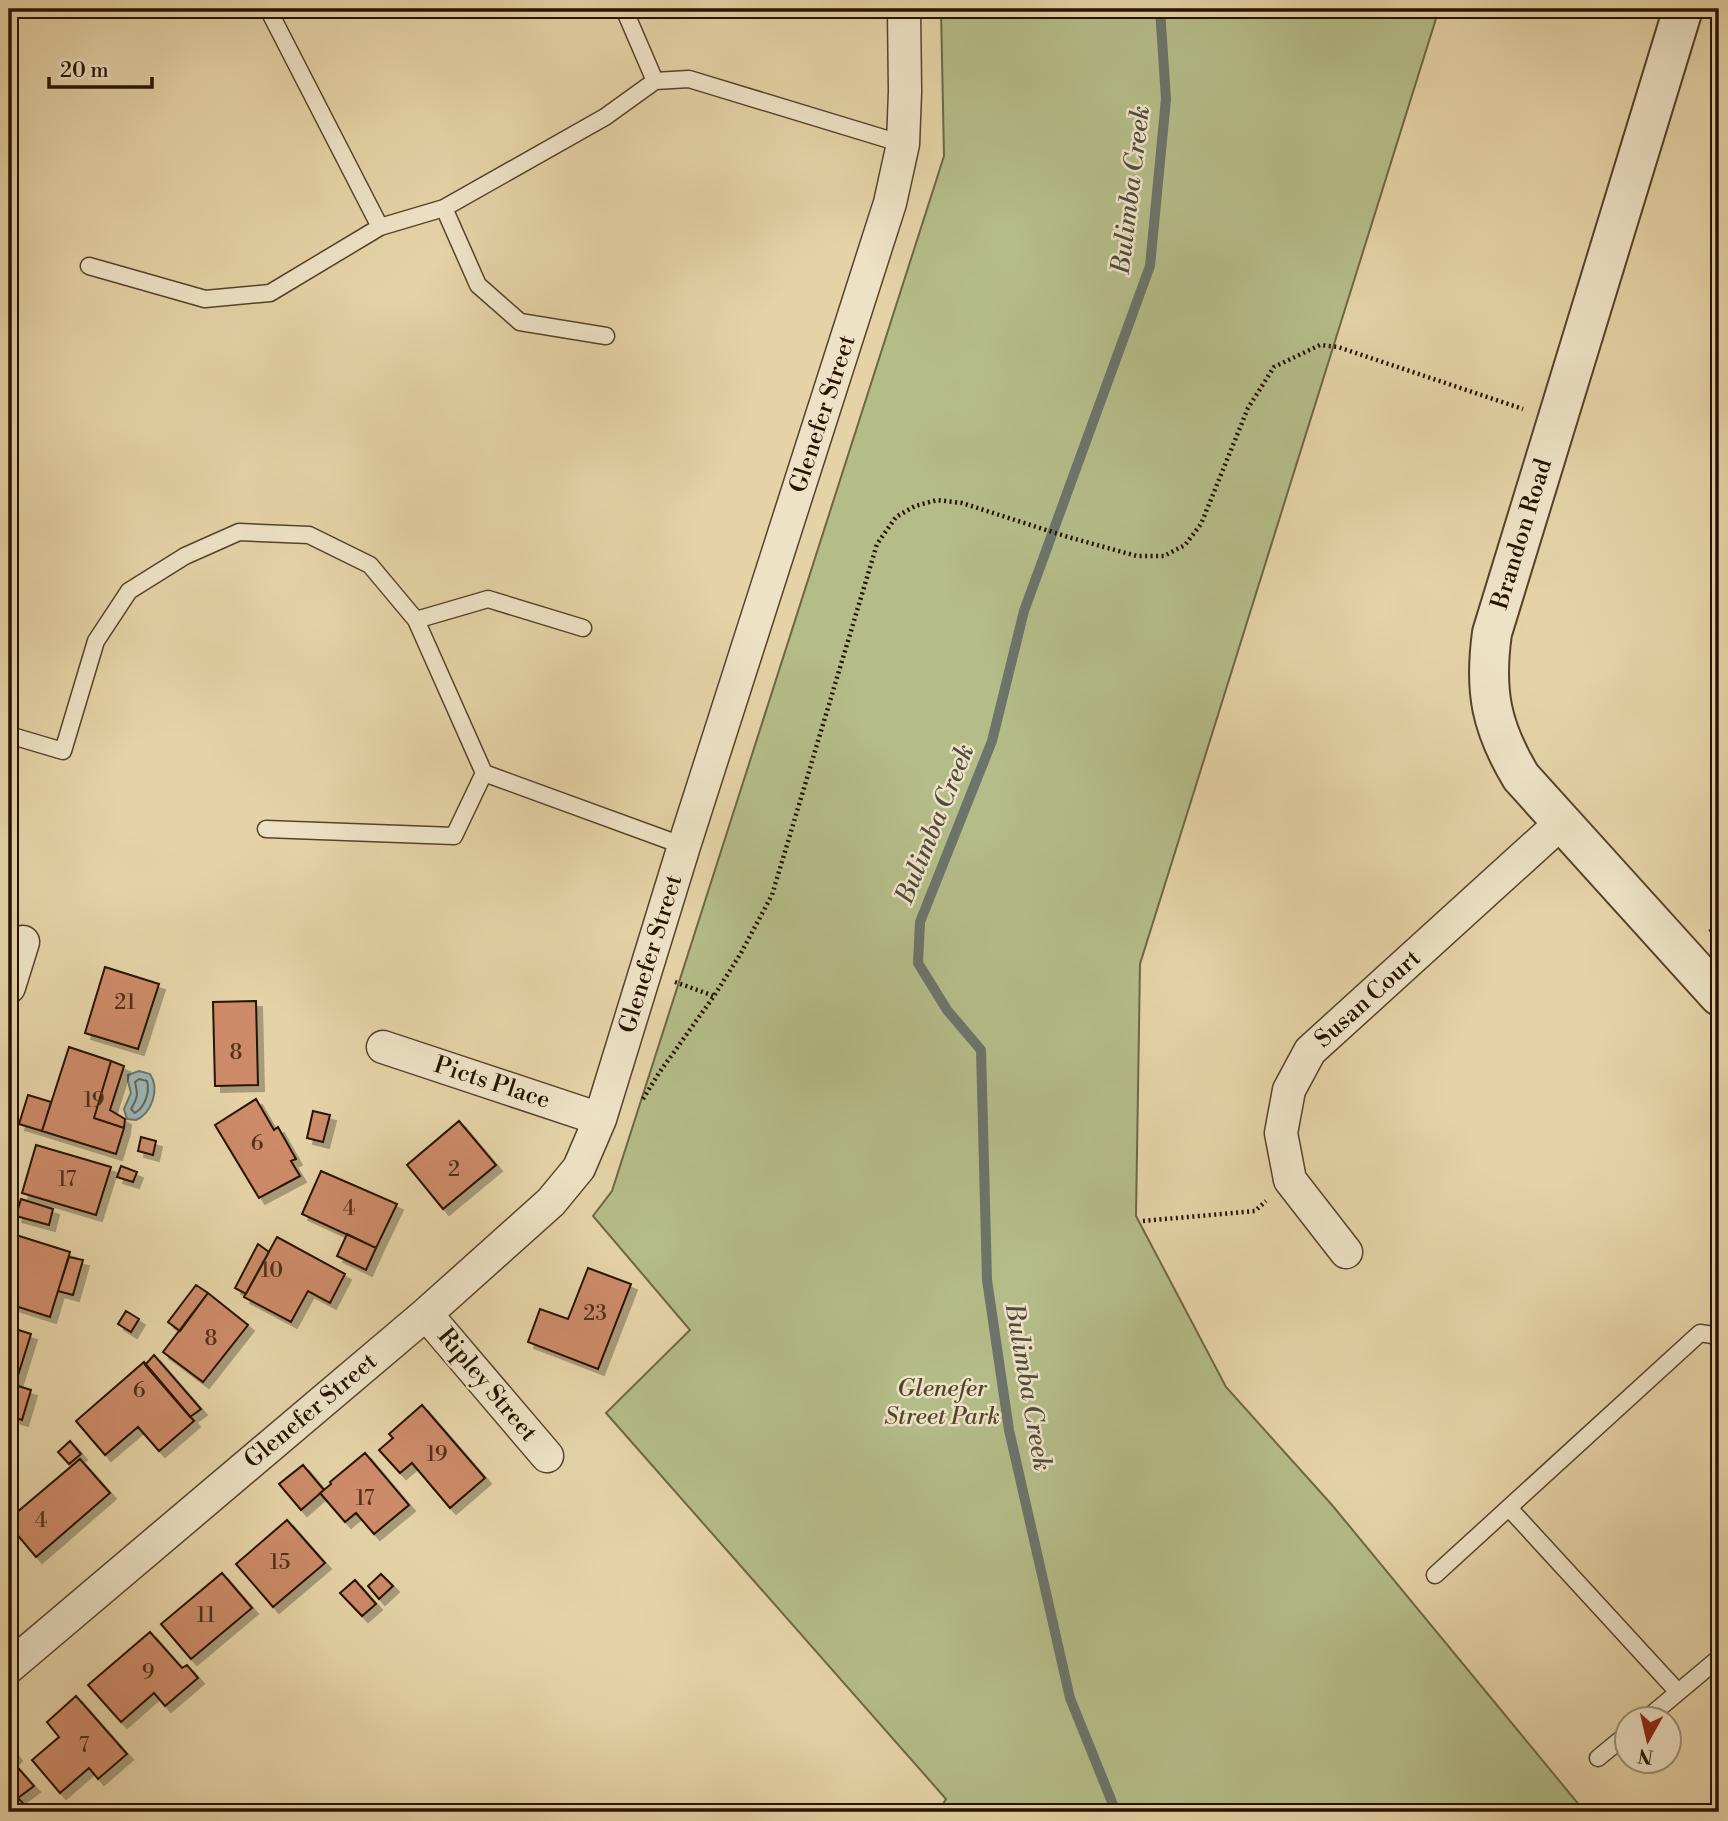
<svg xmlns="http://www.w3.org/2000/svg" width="1728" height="1821" font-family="'Libre Bodoni',serif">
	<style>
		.green { fill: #b4bc88; stroke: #6e6744; stroke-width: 2 }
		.water { fill: #9bb5b3; stroke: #6d746b; stroke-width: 2 }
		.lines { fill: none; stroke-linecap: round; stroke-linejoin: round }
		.shore { stroke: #61645a; stroke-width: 2 }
		.stream { stroke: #6d746b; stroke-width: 10 }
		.building { fill: #cd8b69; stroke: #271200; stroke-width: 2; filter: url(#shadow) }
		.service-casing { stroke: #56422a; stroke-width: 19 }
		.minor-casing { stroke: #56422a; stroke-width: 35 }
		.tertiary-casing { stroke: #56422a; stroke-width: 42 }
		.path { stroke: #271200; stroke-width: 4.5; stroke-dasharray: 2 3.5; stroke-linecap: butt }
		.service { stroke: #eee2c6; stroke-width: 16 }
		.minor { stroke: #eee2c6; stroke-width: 32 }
		.tertiary { stroke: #eee2c6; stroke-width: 38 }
		.labels { text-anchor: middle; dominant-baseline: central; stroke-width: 5; stroke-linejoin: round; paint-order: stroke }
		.number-label { font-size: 21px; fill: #50301a }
		.street-label { font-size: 24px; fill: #271200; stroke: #eee2c6 }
		.park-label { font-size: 24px; font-style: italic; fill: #514529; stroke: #eee2c6 }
		.water-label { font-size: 26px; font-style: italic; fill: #504b3f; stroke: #eee2c6 }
	</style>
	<defs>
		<filter id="shadow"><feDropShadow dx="6" dy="6" stdDeviation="0" flood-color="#0004"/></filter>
	</defs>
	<rect width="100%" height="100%" fill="#e5d3a7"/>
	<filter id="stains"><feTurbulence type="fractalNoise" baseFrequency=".00286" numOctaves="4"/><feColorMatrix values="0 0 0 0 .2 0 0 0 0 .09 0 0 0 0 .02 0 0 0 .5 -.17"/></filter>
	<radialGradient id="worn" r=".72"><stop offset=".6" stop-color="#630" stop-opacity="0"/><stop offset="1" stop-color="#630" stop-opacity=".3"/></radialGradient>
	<path class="green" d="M 941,9 L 1439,9 L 1140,964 L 1136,1216 L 1226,1387 L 1332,1505 L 1585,1812 L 938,1812 L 946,1799 L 606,1413 L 690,1330 L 593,1216 L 612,1191 L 944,156 Z"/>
	<path class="water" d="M 139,1071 L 150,1074 C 160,1089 152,1113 136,1120 L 127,1119 L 124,1109 L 131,1093 L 128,1081 L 128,1075 Z"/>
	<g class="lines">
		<path class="shore" d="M 139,1079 L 147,1081 C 150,1092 145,1107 135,1113 L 131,1109 C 138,1097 138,1095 135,1082 Z"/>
		<path class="stream" d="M 1116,1812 L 1070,1698 L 1009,1430 L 987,1280 L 981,1050 L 947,1010 L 918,963 L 920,922 L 992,741 L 1024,611 L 1150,266 L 1166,99 L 1160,9"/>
	</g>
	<path class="building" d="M 105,967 L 159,984 L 138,1049 L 85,1033 Z
		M 256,1001 L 258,1085 L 215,1086 L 213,1002 Z
		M 69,1047 L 111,1061 L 94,1118 L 124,1128 L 116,1154 L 42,1131 Z
		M 111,1061 L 124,1066 L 110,1110 L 125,1119 L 124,1128 L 94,1118 Z
		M 28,1095 L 51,1102 L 42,1131 L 19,1124 Z
		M 256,1099 L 274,1130 L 278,1127 L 296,1159 L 291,1161 L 300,1176 L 259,1198 L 215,1125 Z
		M 313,1111 L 330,1115 L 323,1142 L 307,1138 Z
		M 459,1121 L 496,1165 L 443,1209 L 407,1165 Z
		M 141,1137 L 156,1141 L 153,1155 L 138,1151 Z
		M 36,1145 L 111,1167 L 96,1215 L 22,1193 Z
		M 121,1166 L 137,1172 L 133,1182 L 117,1177 Z
		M 321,1171 L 397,1204 L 376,1248 L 302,1214 Z
		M 21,1199 L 53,1209 L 49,1225 L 16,1216 Z
		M 347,1234 L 376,1248 L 366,1270 L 337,1256 Z
		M 16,1235 L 70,1252 L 50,1317 L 9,1304 L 9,1259 Z
		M 277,1237 L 345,1274 L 330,1303 L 308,1291 L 291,1322 L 244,1297 Z
		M 258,1244 L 269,1252 L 246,1294 L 235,1288 Z
		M 69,1257 L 83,1260 L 73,1295 L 58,1291 Z
		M 588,1268 L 631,1284 L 598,1369 L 528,1342 L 540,1309 L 568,1319 Z
		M 196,1285 L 208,1293 L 180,1331 L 168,1322 Z
		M 208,1293 L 248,1325 L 203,1382 L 163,1352 Z
		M 126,1311 L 139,1319 L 131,1332 L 118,1324 Z
		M 9,1327 L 31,1334 L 9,1404 Z
		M 154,1355 L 201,1409 L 190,1417 L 145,1365 Z
		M 144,1362 L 194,1421 L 159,1451 L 138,1427 L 105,1455 L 76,1421 Z
		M 15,1385 L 31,1390 L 22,1420 L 9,1416 L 9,1404 Z
		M 422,1405 L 485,1478 L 450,1508 L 412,1463 L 400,1473 L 379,1450 L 393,1438 L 389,1434 Z
		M 70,1441 L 81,1454 L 69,1464 L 58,1452 Z
		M 365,1453 L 409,1505 L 374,1534 L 356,1513 L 345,1522 L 320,1493 L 331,1484 L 330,1482 Z
		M 80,1459 L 110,1493 L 36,1557 L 9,1525 L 9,1519 Z
		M 303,1465 L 324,1490 L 301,1510 L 279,1484 Z
		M 287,1520 L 325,1563 L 273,1607 L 236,1564 Z
		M 222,1573 L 252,1608 L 191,1659 L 161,1624 Z
		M 381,1574 L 393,1586 L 379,1599 L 368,1586 Z
		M 355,1580 L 376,1604 L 362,1616 L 340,1593 Z
		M 150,1632 L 182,1668 L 187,1665 L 198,1678 L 165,1706 L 154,1693 L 121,1722 L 88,1685 Z
		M 76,1696 L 127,1754 L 98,1779 L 89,1768 L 60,1793 L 32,1760 L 59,1737 L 47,1722 Z
		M 9,1746 L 16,1755 L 11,1760 L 34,1786 L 18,1798 L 31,1812 L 9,1812 Z"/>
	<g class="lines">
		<g class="service-casing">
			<path id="service" d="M 268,9 L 380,227
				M 624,9 L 655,81
				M 444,208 L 478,285 L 520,322 L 606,336
				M 89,266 L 205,299 L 270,293 L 380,227 L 444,208 L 605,117 L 655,81 L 689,79 L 903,144
				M 416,620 L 488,599 L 583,628
				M 9,735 L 63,751 L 96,641 L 129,591 L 185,556 L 239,532 L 309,535 L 370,565 L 416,620 L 484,773 L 684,846
				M 266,829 L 454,836 L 484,773
				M 1509,1508 L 1678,1692
				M 1435,1575 L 1700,1333 L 1719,1336
				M 1645,1720 L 1719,1658
				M 1598,1758 L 1626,1735"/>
		</g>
		<g class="minor-casing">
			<path id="minor" d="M 9,987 L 23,942
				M 383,1047 L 600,1119
				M 1346,1252 L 1290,1180 L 1281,1133 L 1289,1090 L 1310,1051 L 1562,822
				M 426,1314 L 547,1456
				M 9,1667 L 426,1314 L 551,1202 L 579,1168 L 600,1119 L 684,846 L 890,203 L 903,144 L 905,92 L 904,9"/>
		</g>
		<g class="tertiary-casing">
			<path id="tertiary" d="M 1683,9 L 1492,633 C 1484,691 1491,727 1521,777 L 1719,996"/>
		</g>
		<path class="path" d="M 1710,932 L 1719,923
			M 675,982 L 714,996
			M 643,1099 L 659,1073 L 714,996 L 741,953 L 772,895 L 877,544 L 896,517 L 915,506 L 937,500 L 962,503 L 1068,537 L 1137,556 L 1164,556 L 1185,545 L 1201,524 L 1248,408 L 1274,367 L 1320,345 L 1338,347 L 1523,409
			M 1143,1221 L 1255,1211 L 1266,1201"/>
		<use href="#service" class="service"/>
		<use href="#minor" class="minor"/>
		<use href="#tertiary" class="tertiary"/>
	</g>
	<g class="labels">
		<g class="number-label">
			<text x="125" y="1003">21</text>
			<text x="236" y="1053">8</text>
			<text x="94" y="1101">19</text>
			<text x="257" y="1144">6</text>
			<text x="454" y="1170">2</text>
			<text x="67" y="1180">17</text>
			<text x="349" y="1209">4</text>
			<text x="272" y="1271">10</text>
			<text x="595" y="1314">23</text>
			<text x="211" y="1339">8</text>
			<text x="139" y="1391">6</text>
			<text x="437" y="1455">19</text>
			<text x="365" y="1499">17</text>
			<text x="41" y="1521">4</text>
			<text x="280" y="1563">15</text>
			<text x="206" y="1616">11</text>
			<text x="148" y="1673">9</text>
			<text x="84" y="1746">7</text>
		</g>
		<g class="street-label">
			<text transform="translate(823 414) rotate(-72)">Glenefer Street</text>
			<text transform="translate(1522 534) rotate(-73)">Brandon Road</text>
			<text transform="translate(651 954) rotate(-73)">Glenefer Street</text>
			<text transform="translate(1368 999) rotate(-42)">Susan Court</text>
			<text transform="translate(492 1083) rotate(18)">Picts Place</text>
			<text transform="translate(487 1385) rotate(50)">Ripley Street</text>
			<text transform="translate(311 1411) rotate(-40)">Glenefer Street</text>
		</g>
		<g class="park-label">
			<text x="942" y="1389">Glenefer<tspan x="942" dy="28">Street Park</tspan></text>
		</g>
		<g class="water-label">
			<text transform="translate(1131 190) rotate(-83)">Bulimba Creek</text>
			<text transform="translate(935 824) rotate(-68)">Bulimba Creek</text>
			<text transform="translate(1028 1387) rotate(80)">Bulimba Creek</text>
		</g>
	</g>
	<rect width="1728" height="1821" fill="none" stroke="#e5d3a7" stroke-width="35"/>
	<rect x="10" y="10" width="1707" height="1800" fill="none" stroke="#271200" stroke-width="3.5"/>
	<rect x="18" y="18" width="1693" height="1786" fill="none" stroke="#271200" stroke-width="2"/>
	<g transform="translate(1648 1740) rotate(188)"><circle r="33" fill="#eee2c6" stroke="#9e8f77" stroke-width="2"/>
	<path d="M0-5L12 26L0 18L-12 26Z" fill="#8f2418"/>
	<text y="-10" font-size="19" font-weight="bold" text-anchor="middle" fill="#271200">N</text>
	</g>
	<path d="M49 77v10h103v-10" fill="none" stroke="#271200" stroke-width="3.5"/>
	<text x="60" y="77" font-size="21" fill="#271200" stroke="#eee2c6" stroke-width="5" paint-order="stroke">20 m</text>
	<rect width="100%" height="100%" filter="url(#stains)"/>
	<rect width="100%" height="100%" fill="url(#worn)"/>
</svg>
